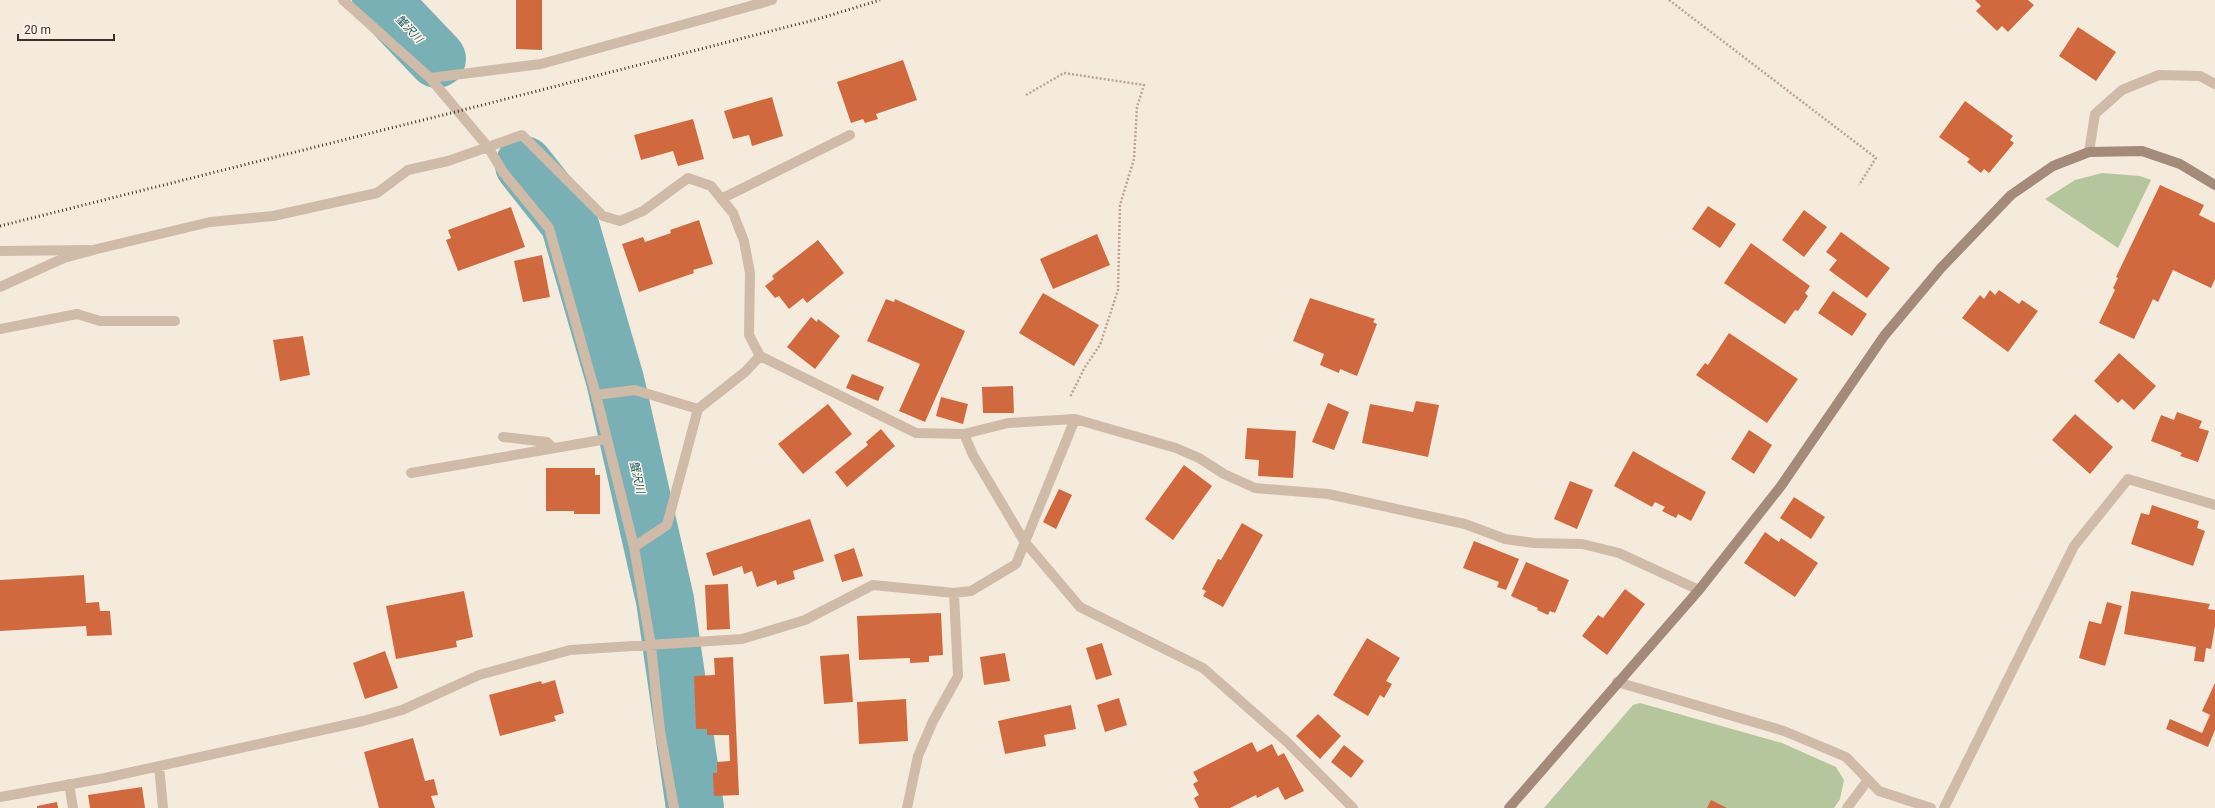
<svg xmlns="http://www.w3.org/2000/svg" width="2215" height="808" font-family="Roboto,'Noto Sans JP',sans-serif">
	<style>
		.green { fill: #b6c69c }
		.lines { fill: none; stroke-linecap: round; stroke-linejoin: round }
		.river { stroke: #79b0b5; stroke-width: 58 }
		.building { fill: #d1693f }
		.path { stroke: #bba592; stroke-width: 2.5; stroke-dasharray: 2 2; stroke-linecap: butt }
		.lane { stroke: #cfbba8; stroke-width: 10 }
		.street { stroke: #cfbba8; stroke-width: 10 }
		.secondary { stroke: #a38a79; stroke-width: 10 }
		.rail { stroke: #3b2f29; stroke-width: 3; stroke-dasharray: 1 3; stroke-linecap: butt }
		.labels { text-anchor: middle; dominant-baseline: central; stroke-width: 3; stroke-linejoin: round; paint-order: stroke }
		.water-label { font-size: 11px; font-style: italic; fill: #1a5961; stroke: #fcf5eb }
	</style>
	<rect width="100%" height="100%" fill="#f5ebdd"/>
	<path class="green" d="M 2102,173 L 2140,176 L 2151,180 L 2118,248 L 2045,199 L 2075,180 Z
		M 1640,703 L 1782,743 L 1836,767 L 1844,780 L 1840,799 L 1834,808 L 1544,808 L 1633,705 Z"/>
	<g class="lines">
		<path class="river" d="M 381,0 L 437,59
			M 524,165 L 569,222 L 615,380 L 665,600 L 695,808"/>
	</g>
	<path class="building" d="M 516,0 L 542,0 L 542,50 L 516,49 Z
		M 1975,0 L 2028,0 L 2034,5 L 2008,32 L 2002,26 L 1997,31 L 1976,11 L 1981,6 Z
		M 2078,27 L 2116,52 L 2096,81 L 2059,56 Z
		M 903,60 L 917,100 L 876,114 L 878,119 L 865,123 L 863,119 L 851,123 L 837,82 Z
		M 772,97 L 783,136 L 752,146 L 749,135 L 733,139 L 724,111 Z
		M 1965,101 L 2013,136 L 2010,140 L 2014,143 L 1989,173 L 1984,169 L 1981,173 L 1967,162 L 1970,159 L 1939,137 Z
		M 693,119 L 704,159 L 678,166 L 673,151 L 641,160 L 634,135 Z
		M 2160,185 L 2204,205 L 2199,215 L 2215,223 L 2215,279 L 2211,288 L 2173,270 L 2158,302 L 2153,299 L 2134,339 L 2099,323 L 2115,290 L 2113,288 L 2118,278 L 2116,277 Z
		M 1708,206 L 1736,224 L 1720,248 L 1692,229 Z
		M 511,207 L 525,247 L 458,271 L 446,240 L 451,238 L 448,230 Z
		M 1804,210 L 1827,227 L 1804,257 L 1782,240 Z
		M 699,220 L 713,264 L 693,270 L 694,273 L 639,292 L 622,244 L 643,237 L 645,242 L 671,233 L 670,230 Z
		M 1841,232 L 1890,268 L 1867,298 L 1829,270 L 1837,260 L 1826,252 Z
		M 1097,234 L 1110,265 L 1053,289 L 1040,259 Z
		M 818,240 L 844,273 L 807,303 L 803,298 L 789,309 L 779,296 L 775,298 L 765,286 L 774,279 L 772,276 Z
		M 1751,243 L 1810,286 L 1805,293 L 1808,296 L 1798,311 L 1795,310 L 1785,324 L 1724,283 Z
		M 542,255 L 550,297 L 523,302 L 514,261 Z
		M 1990,290 L 1995,295 L 1999,290 L 2019,304 L 2022,300 L 2038,311 L 2008,352 L 1962,318 L 1980,295 L 1984,299 Z
		M 1833,291 L 1867,314 L 1852,336 L 1818,313 Z
		M 1043,293 L 1099,325 L 1074,366 L 1019,333 Z
		M 1310,298 L 1375,319 L 1373,322 L 1377,324 L 1357,376 L 1340,369 L 1339,373 L 1320,365 L 1324,354 L 1293,341 Z
		M 886,299 L 894,302 L 895,299 L 965,331 L 925,422 L 899,411 L 920,364 L 867,341 Z
		M 811,317 L 817,322 L 818,319 L 840,336 L 815,369 L 787,347 Z
		M 1729,333 L 1798,379 L 1767,423 L 1696,375 L 1705,363 L 1708,365 Z
		M 303,336 L 310,375 L 280,381 L 273,340 Z
		M 2119,353 L 2156,386 L 2134,410 L 2122,399 L 2118,403 L 2094,381 Z
		M 852,374 L 884,387 L 878,401 L 846,388 Z
		M 1013,386 L 1014,413 L 983,413 L 982,387 Z
		M 941,397 L 968,404 L 963,424 L 936,416 Z
		M 1416,401 L 1439,405 L 1428,457 L 1362,443 L 1370,404 L 1413,412 Z
		M 1328,403 L 1349,412 L 1334,450 L 1312,442 Z
		M 828,404 L 852,434 L 803,474 L 778,444 Z
		M 2177,412 L 2202,421 L 2199,428 L 2209,431 L 2198,462 L 2180,456 L 2182,453 L 2151,441 L 2161,415 L 2174,420 Z
		M 2075,414 L 2113,447 L 2090,474 L 2052,440 Z
		M 1247,428 L 1296,431 L 1293,478 L 1258,476 L 1259,460 L 1245,459 Z
		M 881,429 L 895,446 L 847,487 L 835,472 L 868,445 L 866,442 Z
		M 1749,430 L 1772,445 L 1754,474 L 1731,459 Z
		M 1633,451 L 1706,492 L 1691,521 L 1678,514 L 1676,518 L 1662,511 L 1665,507 L 1655,502 L 1652,507 L 1614,486 Z
		M 1184,465 L 1212,486 L 1173,540 L 1145,519 Z
		M 546,468 L 595,468 L 595,475 L 600,475 L 600,514 L 574,514 L 574,511 L 546,511 Z
		M 1570,481 L 1593,490 L 1577,529 L 1554,519 Z
		M 1059,489 L 1072,495 L 1056,529 L 1043,522 Z
		M 1794,497 L 1825,517 L 1811,539 L 1780,518 Z
		M 2152,505 L 2199,521 L 2197,528 L 2205,531 L 2193,566 L 2131,544 L 2141,513 L 2149,515 Z
		M 810,519 L 824,561 L 793,571 L 795,579 L 777,585 L 776,580 L 757,587 L 752,571 L 744,574 L 742,566 L 713,576 L 706,553 Z
		M 1242,523 L 1263,535 L 1223,607 L 1203,596 L 1206,591 L 1202,589 L 1218,559 L 1221,560 Z
		M 1765,532 L 1779,542 L 1781,538 L 1818,563 L 1795,597 L 1744,563 Z
		M 1474,541 L 1519,559 L 1506,590 L 1497,587 L 1499,582 L 1463,568 Z
		M 854,548 L 863,576 L 842,582 L 834,555 Z
		M 1526,562 L 1569,580 L 1555,613 L 1550,611 L 1548,615 L 1537,610 L 1538,608 L 1511,596 Z
		M 84,575 L 86,603 L 99,602 L 100,611 L 110,611 L 112,635 L 87,636 L 86,626 L 0,631 L 0,580 Z
		M 728,584 L 730,629 L 707,630 L 705,585 Z
		M 1625,589 L 1645,604 L 1607,655 L 1582,636 L 1598,615 L 1603,618 Z
		M 464,591 L 473,637 L 456,641 L 457,647 L 396,659 L 386,606 Z
		M 2131,591 L 2210,604 L 2208,609 L 2215,610 L 2215,626 L 2211,649 L 2206,648 L 2204,662 L 2194,661 L 2196,647 L 2124,634 Z
		M 2107,602 L 2122,606 L 2105,666 L 2079,658 L 2089,621 L 2101,624 Z
		M 941,613 L 943,655 L 929,656 L 929,662 L 910,663 L 910,658 L 859,660 L 857,616 Z
		M 1367,638 L 1400,658 L 1386,681 L 1392,684 L 1384,698 L 1380,695 L 1368,716 L 1333,695 Z
		M 1102,643 L 1112,675 L 1096,680 L 1086,648 Z
		M 385,651 L 398,688 L 365,699 L 353,663 Z
		M 1005,653 L 1010,681 L 984,685 L 980,657 Z
		M 849,654 L 853,702 L 824,704 L 820,656 Z
		M 733,657 L 739,795 L 714,796 L 713,773 L 717,773 L 717,762 L 730,761 L 729,735 L 707,735 L 707,729 L 696,729 L 694,676 L 715,675 L 714,658 Z
		M 555,680 L 564,713 L 554,716 L 556,721 L 500,736 L 489,695 L 541,681 L 542,684 Z
		M 2215,683 L 2215,730 L 2208,747 L 2166,729 L 2170,719 L 2202,733 L 2210,715 L 2202,711 Z
		M 1119,698 L 1127,725 L 1105,732 L 1097,705 Z
		M 906,699 L 908,741 L 859,744 L 857,702 Z
		M 1071,705 L 1076,729 L 1044,735 L 1046,746 L 1005,754 L 998,721 Z
		M 1318,714 L 1341,736 L 1320,759 L 1296,736 Z
		M 413,738 L 425,781 L 434,779 L 438,795 L 431,796 L 435,808 L 379,808 L 364,752 Z
		M 1252,742 L 1257,752 L 1272,744 L 1278,756 L 1284,753 L 1304,791 L 1285,800 L 1278,787 L 1257,798 L 1256,795 L 1230,808 L 1199,808 L 1194,798 L 1199,795 L 1193,784 L 1198,781 L 1193,772 Z
		M 1344,745 L 1364,761 L 1351,778 L 1331,762 Z
		M 142,787 L 145,808 L 90,808 L 88,795 Z
		M 1711,800 L 1727,808 L 1707,808 Z
		M 57,802 L 58,808 L 37,808 L 37,806 Z"/>
	<g class="lines">
		<path class="path" d="M 1669,0 L 1876,158 L 1859,185
			M 1026,95 L 1064,73 L 1144,85 L 1137,107 L 1134,159 L 1120,205 L 1118,290 L 1100,345 L 1085,367 L 1070,397"/>
		<path class="lane" d="M 0,251 L 89,250
			M 77,314 L 100,321 L 175,321
			M 1847,808 L 1868,780"/>
		<path class="street" d="M 343,0 L 430,78 L 488,147 L 503,172 L 549,228 L 596,395 L 634,547 L 651,646 L 660,731 L 674,808
			M 430,78 L 541,64 L 772,0
			M 2089,152 L 2095,114 L 2122,90 L 2159,75 L 2200,76 L 2215,84
			M 721,199 L 850,135
			M 0,287 L 64,258 L 97,249 L 210,222 L 273,216 L 377,193 L 408,170 L 448,161 L 522,135 L 603,216 L 620,221 L 643,211 L 688,178 L 711,186 L 733,213 L 744,241 L 750,273 L 749,335 L 760,356 L 916,433 L 964,434 L 1008,423 L 1075,419 L 1176,448 L 1199,458 L 1224,474 L 1255,488 L 1328,494 L 1465,524 L 1505,539 L 1534,543 L 1582,544 L 1619,553 L 1699,590
			M 0,329 L 77,314
			M 596,395 L 635,390 L 698,409
			M 964,434 L 973,455 L 1024,541 L 1080,607 L 1203,668 L 1287,742 L 1353,808
			M 503,437 L 547,442 L 553,448
			M 411,473 L 607,439
			M 634,547 L 667,525 L 698,409 L 745,372 L 760,356
			M 1617,682 L 1784,731 L 1846,757 L 1879,791 L 1931,808
			M 159,766 L 163,808
			M 69,784 L 73,808
			M 0,797 L 105,778 L 363,721 L 402,710 L 479,675 L 570,650 L 742,639 L 805,620 L 873,585 L 954,593 L 971,591 L 1016,564 L 1075,419
			M 907,808 L 918,756 L 933,721 L 958,676 L 954,593
			M 1944,808 L 2074,546 L 2128,479 L 2215,505"/>
		<path class="secondary" d="M 1509,808 L 1699,590 L 1781,486 L 1884,336 L 1941,268 L 2011,195 L 2053,166 L 2089,152 L 2142,151 L 2180,164 L 2215,185"/>
		<path class="rail" d="M 0,226 L 459,111 L 818,19 L 880,0"/>
	</g>
	<g class="labels">
		<g class="water-label">
			<text transform="translate(409 29) rotate(46)">蟹沢川</text>
			<text transform="translate(637 477) rotate(77)">蟹沢川</text>
		</g>
	</g>
	<path d="M18 34v6h96v-6" fill="none" stroke="#3b2f29" stroke-width="2"/>
	<text x="24" y="34" font-size="12" fill="#3b2f29" stroke="#fcf5eb" stroke-width="3" paint-order="stroke">20 m</text>
</svg>
